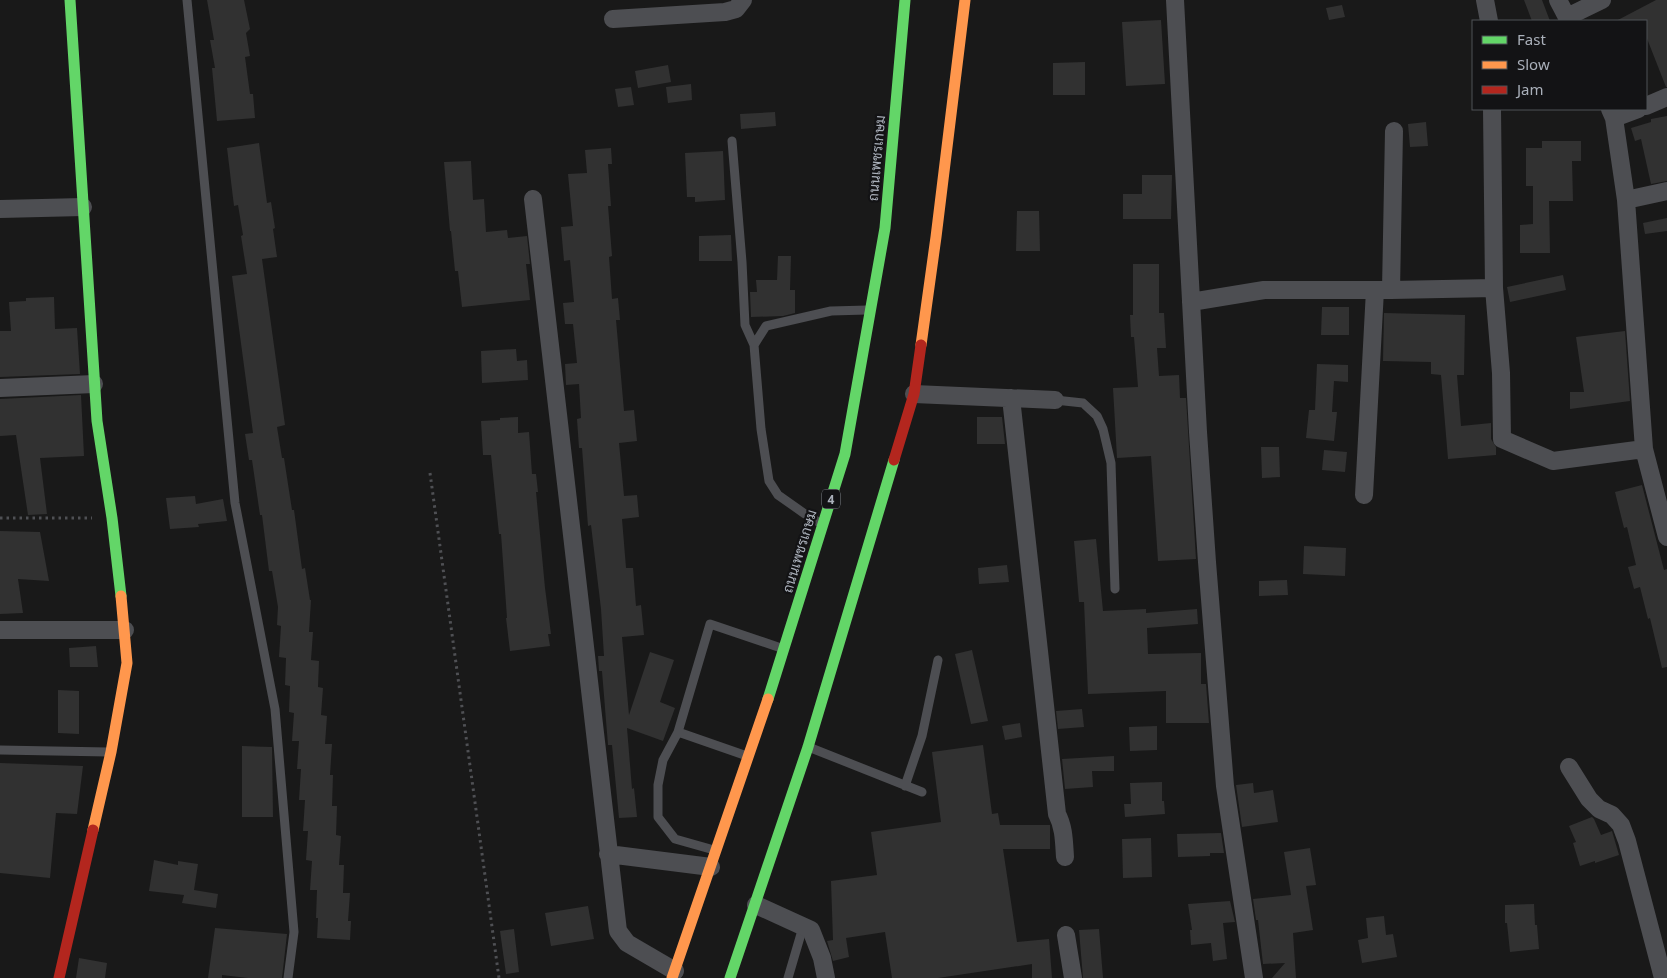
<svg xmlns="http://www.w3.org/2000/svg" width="1667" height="978" font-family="'Noto Sans',Sarabun,sans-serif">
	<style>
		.building { fill: #313131 }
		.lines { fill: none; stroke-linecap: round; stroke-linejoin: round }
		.path { stroke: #4f5054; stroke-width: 3; stroke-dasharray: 2.5 4; stroke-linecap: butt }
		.lane { stroke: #4d4e52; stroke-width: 9 }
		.street { stroke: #4d4e52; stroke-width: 18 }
		.fast { stroke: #63d668; stroke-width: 11 }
		.slow { stroke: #ff974d; stroke-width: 11 }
		.jam { stroke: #b3261e; stroke-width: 11 }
		.labels { text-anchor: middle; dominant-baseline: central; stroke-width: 4.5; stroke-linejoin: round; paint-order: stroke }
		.shield { fill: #131315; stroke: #7d8188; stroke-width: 1 }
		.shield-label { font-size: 12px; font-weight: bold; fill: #aab0ba }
		.street-label { font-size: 14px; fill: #aab0ba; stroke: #131315 }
	</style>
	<rect width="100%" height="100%" fill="#191919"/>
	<path class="building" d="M 207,0 L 244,0 L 250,29 L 246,33 L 250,56 L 245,57 L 250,94 L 253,94 L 255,118 L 217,121 L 212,68 L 215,68 L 210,40 L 214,40 Z
		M 1524,0 L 1542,0 L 1550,21 L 1532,21 Z
		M 1656,0 L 1667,0 L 1667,87 L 1666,87 L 1646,36 L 1646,21 L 1616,21 Z
		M 1342,5 L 1345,17 L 1329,20 L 1326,8 Z
		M 1161,20 L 1165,84 L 1126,86 L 1122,22 Z
		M 1085,62 L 1085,95 L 1053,95 L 1053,63 Z
		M 668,65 L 671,82 L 638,88 L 635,71 Z
		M 691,84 L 692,100 L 668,103 L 666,87 Z
		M 631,87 L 634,105 L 618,107 L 615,89 Z
		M 775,112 L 776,126 L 741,129 L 740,114 Z
		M 1667,116 L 1667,181 L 1651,184 L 1641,139 L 1635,141 L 1631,128 L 1651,122 L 1651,119 Z
		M 1426,122 L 1428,146 L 1410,147 L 1408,124 Z
		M 1542,141 L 1581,141 L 1581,161 L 1572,161 L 1573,201 L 1549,201 L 1550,253 L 1520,253 L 1520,225 L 1533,224 L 1533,186 L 1526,186 L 1526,148 L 1542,148 Z
		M 259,143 L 267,203 L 271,202 L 275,228 L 273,229 L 277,257 L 262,259 L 285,425 L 277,427 L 282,458 L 284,458 L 292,510 L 294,510 L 302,569 L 305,568 L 310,600 L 311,600 L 309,632 L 313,632 L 311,660 L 319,661 L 318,687 L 323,688 L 321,715 L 327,716 L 325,744 L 332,744 L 330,775 L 333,775 L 332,806 L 337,806 L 336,835 L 341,836 L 339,865 L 344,865 L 343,893 L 350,893 L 348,921 L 351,921 L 350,940 L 317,938 L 318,918 L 316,918 L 317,890 L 310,890 L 312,861 L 306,860 L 308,831 L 303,831 L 305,800 L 299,800 L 301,769 L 297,769 L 299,741 L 292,741 L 294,713 L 289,712 L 290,686 L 285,685 L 286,658 L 279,657 L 281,626 L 277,625 L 278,607 L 272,571 L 269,571 L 262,515 L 260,515 L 252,460 L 249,460 L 245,434 L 253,433 L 232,276 L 247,274 L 241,236 L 243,235 L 238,205 L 234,206 L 227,148 Z
		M 611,148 L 612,164 L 608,164 L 611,206 L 608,206 L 612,256 L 609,257 L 612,299 L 618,298 L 620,320 L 616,320 L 624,411 L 634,410 L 637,441 L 619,443 L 624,496 L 637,495 L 639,517 L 622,519 L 626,568 L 633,568 L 636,606 L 641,605 L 644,635 L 622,637 L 629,715 L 650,652 L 674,660 L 660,702 L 675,708 L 663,741 L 627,728 L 632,789 L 634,788 L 637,817 L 619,818 L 612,745 L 608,745 L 602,671 L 599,671 L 598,656 L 604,656 L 601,609 L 591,525 L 588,526 L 582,448 L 579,448 L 577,419 L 581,418 L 579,384 L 566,385 L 565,364 L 577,363 L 573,324 L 565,324 L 563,303 L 574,302 L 570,260 L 564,261 L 561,227 L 573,226 L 568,174 L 587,173 L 585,150 Z
		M 723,151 L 725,200 L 695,202 L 695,197 L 687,197 L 685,153 Z
		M 471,161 L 473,200 L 484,199 L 486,232 L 507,230 L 508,238 L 527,236 L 530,264 L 526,264 L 530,300 L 462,307 L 458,271 L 455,271 L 451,231 L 450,231 L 444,162 Z
		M 1142,175 L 1172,175 L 1171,219 L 1123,219 L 1123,194 L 1142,194 Z
		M 1017,211 L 1039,211 L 1040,251 L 1016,251 Z
		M 1667,218 L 1667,231 L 1645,234 L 1643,223 Z
		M 731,235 L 732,261 L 699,261 L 699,236 Z
		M 778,256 L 791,256 L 790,290 L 795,290 L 795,313 L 783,316 L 751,317 L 750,292 L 757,292 L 756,280 L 777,280 Z
		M 1133,264 L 1159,264 L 1159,313 L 1164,313 L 1166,348 L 1157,348 L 1159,376 L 1179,375 L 1180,398 L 1186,398 L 1196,559 L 1158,561 L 1151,456 L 1117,458 L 1113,388 L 1138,387 L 1134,337 L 1131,337 L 1130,315 L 1133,315 Z
		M 1563,275 L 1566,290 L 1510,302 L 1507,287 Z
		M 54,297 L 55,329 L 77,328 L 80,374 L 0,377 L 0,331 L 11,331 L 9,302 L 26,301 L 26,298 Z
		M 1322,307 L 1349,307 L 1349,335 L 1321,335 Z
		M 1384,313 L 1465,315 L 1464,375 L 1457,375 L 1461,426 L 1491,423 L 1491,439 L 1496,447 L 1496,455 L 1448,459 L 1441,375 L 1431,374 L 1431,362 L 1383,361 Z
		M 1625,331 L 1630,401 L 1570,409 L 1570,392 L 1584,392 L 1576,337 Z
		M 516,349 L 517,361 L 527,360 L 528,380 L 482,383 L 481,351 Z
		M 1317,364 L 1348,365 L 1348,382 L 1334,381 L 1332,412 L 1337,412 L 1334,441 L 1306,438 L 1309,410 L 1315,410 Z
		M 81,395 L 84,456 L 40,458 L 47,514 L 28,515 L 16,435 L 0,436 L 0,399 Z
		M 518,417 L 518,433 L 529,432 L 532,474 L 536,474 L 538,492 L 536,492 L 545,588 L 551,634 L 548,634 L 550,646 L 510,651 L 506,618 L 507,618 L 501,534 L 499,534 L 491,455 L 483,455 L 481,421 L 500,420 L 500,418 Z
		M 977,417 L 1002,417 L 1005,444 L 977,444 Z
		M 1261,447 L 1279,447 L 1280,477 L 1262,478 Z
		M 1324,450 L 1347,452 L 1345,472 L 1322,470 Z
		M 1642,485 L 1664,570 L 1667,569 L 1667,667 L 1662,668 L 1650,618 L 1648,619 L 1640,587 L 1634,589 L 1628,567 L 1636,565 L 1627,527 L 1624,528 L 1615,492 Z
		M 195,496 L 196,504 L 223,499 L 227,521 L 198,524 L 199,527 L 170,529 L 166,498 Z
		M 0,531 L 40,532 L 49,581 L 18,579 L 23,613 L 0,614 Z
		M 1096,539 L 1103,611 L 1146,609 L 1146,613 L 1197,609 L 1198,624 L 1147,628 L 1148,654 L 1201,653 L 1201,684 L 1206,684 L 1209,723 L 1166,723 L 1166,691 L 1088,694 L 1084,602 L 1079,602 L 1074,541 Z
		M 1304,546 L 1346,548 L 1345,576 L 1303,574 Z
		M 1007,565 L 1009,582 L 979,584 L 978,568 Z
		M 1287,580 L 1288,595 L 1259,596 L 1259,581 Z
		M 96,646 L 98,667 L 70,667 L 69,648 Z
		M 972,650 L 988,721 L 971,724 L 955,654 Z
		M 58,690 L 79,691 L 79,734 L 58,733 Z
		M 1082,709 L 1084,727 L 1058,729 L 1056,711 Z
		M 1020,723 L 1022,737 L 1005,740 L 1002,726 Z
		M 1157,726 L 1157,750 L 1130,751 L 1129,727 Z
		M 983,745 L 992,814 L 998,813 L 1000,825 L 1050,825 L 1050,849 L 1003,849 L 1017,942 L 1049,939 L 1052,978 L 1032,978 L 1032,964 L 938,978 L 892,978 L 885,932 L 846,938 L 849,957 L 833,961 L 827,941 L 833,940 L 831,881 L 877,875 L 871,832 L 941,822 L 932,752 Z
		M 242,746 L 272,747 L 273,817 L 242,817 Z
		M 1114,756 L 1114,771 L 1092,771 L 1093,787 L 1065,789 L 1062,759 Z
		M 0,763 L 83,766 L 77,814 L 56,813 L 50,878 L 0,873 Z
		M 1162,782 L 1162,801 L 1164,801 L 1165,814 L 1125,817 L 1124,804 L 1131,804 L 1130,783 Z
		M 1253,783 L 1254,793 L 1273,790 L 1278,822 L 1242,827 L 1236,785 Z
		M 1592,817 L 1594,819 L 1601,835 L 1612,831 L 1619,855 L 1595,863 L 1595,861 L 1580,866 L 1573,843 L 1576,842 L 1569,826 Z
		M 1221,833 L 1224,853 L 1210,853 L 1210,856 L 1178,857 L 1177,834 Z
		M 1151,838 L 1152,877 L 1123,878 L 1122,839 Z
		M 1310,848 L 1316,885 L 1306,886 L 1313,930 L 1293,933 L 1296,978 L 1272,978 L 1285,963 L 1263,964 L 1258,920 L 1256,920 L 1253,899 L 1291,895 L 1284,852 Z
		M 154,860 L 178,865 L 178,861 L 198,864 L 194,890 L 218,894 L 216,908 L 182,903 L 184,895 L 149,891 Z
		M 1230,901 L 1235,922 L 1223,923 L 1227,959 L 1213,961 L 1211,943 L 1191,945 L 1190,930 L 1192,930 L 1188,904 Z
		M 1534,904 L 1535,925 L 1537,925 L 1539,949 L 1510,952 L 1507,923 L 1505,923 L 1505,905 Z
		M 588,906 L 594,939 L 551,946 L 545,913 Z
		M 1384,916 L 1386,935 L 1393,934 L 1397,957 L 1362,963 L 1358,940 L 1368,938 L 1366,918 Z
		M 215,928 L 287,934 L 282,978 L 248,978 L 222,975 L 222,978 L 208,978 Z
		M 514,929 L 519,972 L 506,974 L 500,931 Z
		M 1099,929 L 1103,978 L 1083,978 L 1079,930 Z
		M 79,958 L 107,963 L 105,978 L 76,978 Z"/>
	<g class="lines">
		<path class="path" d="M 430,473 L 499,978
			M 0,518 L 92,518"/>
		<path class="lane" d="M 187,0 L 235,503 L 275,709 L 294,932 L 288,978
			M 732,141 L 742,262 L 745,325 L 754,345
			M 1055,400 L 1083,403 L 1097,416 L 1103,429 L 1111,463 L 1115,589
			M 820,523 L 805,514 L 778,495 L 769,481 L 761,429 L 754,345 L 766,326 L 831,311 L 867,310
			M 678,732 L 663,760 L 658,785 L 658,817 L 675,839 L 714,850
			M 811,748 L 922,792
			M 0,750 L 108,752
			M 747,756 L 678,732 L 710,624 L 781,648
			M 905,786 L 922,736 L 938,660
			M 788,978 L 803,927"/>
		<path class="street" d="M 1175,0 L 1198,432 L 1207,562 L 1225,786 L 1254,978
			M 1485,0 L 1489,21
			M 1558,0 L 1569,21
			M 1567,17 L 1602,0
			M 613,19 L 725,12 L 736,9 L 743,0
			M 1646,106 L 1667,97
			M 1492,109 L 1494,288 L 1501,373 L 1502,439 L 1553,461 L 1644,449
			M 1610,109 L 1614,118 L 1626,200 L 1644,449 L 1667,537
			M 1614,118 L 1638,109
			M 533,199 L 618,931 L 627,943 L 675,971
			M 1626,200 L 1667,191
			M 0,209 L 83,207
			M 1391,290 L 1394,131
			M 1191,302 L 1264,290 L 1391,290 L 1494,288
			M 0,388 L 94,384
			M 914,394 L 1055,400
			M 1011,398 L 1057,814 C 1064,827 1064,842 1065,857
			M 1364,495 L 1375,290
			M 0,630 L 125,630
			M 1569,767 L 1589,799 L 1599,809 L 1612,815 L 1621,825 L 1627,841 L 1663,978
			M 608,854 L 711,867
			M 756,905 L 811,930 L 822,958 L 826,978
			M 1066,935 L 1073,978"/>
		<path class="fast" d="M 70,0 L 97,421 L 112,518 L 121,596
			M 768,699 L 845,454 L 885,228 L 905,0
			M 730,978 L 808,747 L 894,460"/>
		<path class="slow" d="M 921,345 L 936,237 L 965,0
			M 93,830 L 111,752 L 127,663 L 121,596
			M 672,978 L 768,699"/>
		<path class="jam" d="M 894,460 L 914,394 L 921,345
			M 59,978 L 93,830"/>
	</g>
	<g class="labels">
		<rect class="shield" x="822" y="489.5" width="18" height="19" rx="4"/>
		<g class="shield-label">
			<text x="831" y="499">4</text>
		</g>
		<g class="street-label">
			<text transform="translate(876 158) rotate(-85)">ถนนเพชรเกษม</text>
			<text transform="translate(799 551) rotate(-73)">ถนนเพชรเกษม</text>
		</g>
	</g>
	<rect x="1472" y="20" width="175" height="90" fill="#131315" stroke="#4f5257"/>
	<rect x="1482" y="36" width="25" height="8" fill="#63d668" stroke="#4f5257"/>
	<text x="1517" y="45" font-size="15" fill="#aab0ba">Fast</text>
	<rect x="1482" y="61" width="25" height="8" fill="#ff974d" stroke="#4f5257"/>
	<text x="1517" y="70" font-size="15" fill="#aab0ba">Slow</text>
	<rect x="1482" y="86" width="25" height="8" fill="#b3261e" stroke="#4f5257"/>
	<text x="1517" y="95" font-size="15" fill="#aab0ba">Jam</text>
</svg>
